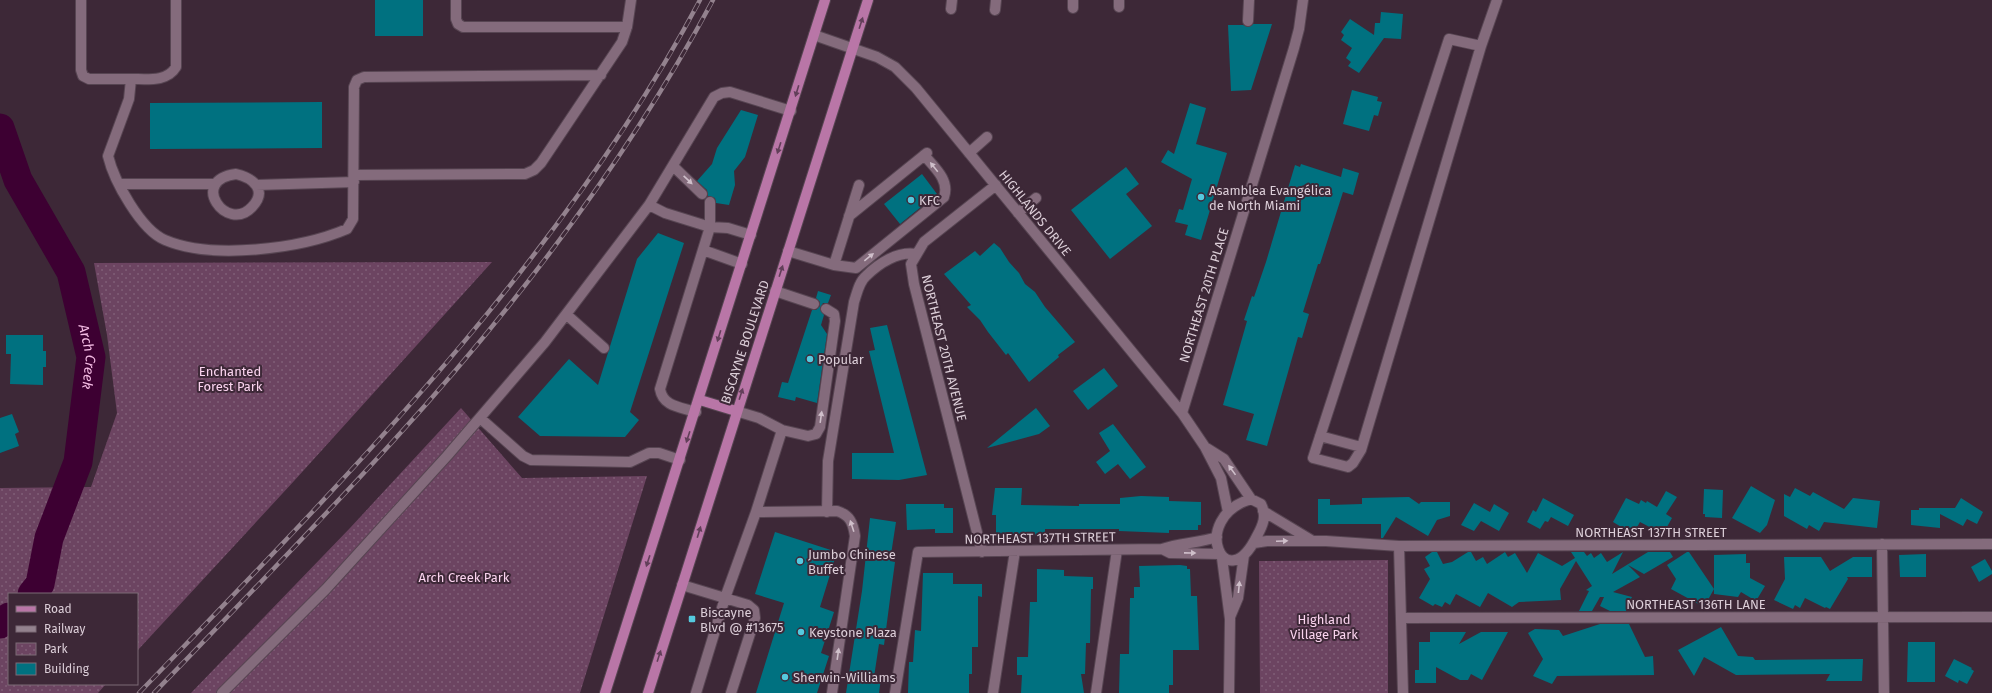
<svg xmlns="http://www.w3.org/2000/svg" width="1992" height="693" font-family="'Fira Sans',sans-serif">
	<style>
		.park { fill: url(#park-dots) }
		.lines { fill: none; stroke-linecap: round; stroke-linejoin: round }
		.river { stroke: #3d0032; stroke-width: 29 }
		.building { fill: #007180 }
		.minor-casing { stroke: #574552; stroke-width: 12 }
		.major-casing { stroke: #574552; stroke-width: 12 }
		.minor { stroke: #846b7c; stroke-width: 10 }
		.major { stroke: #b976a7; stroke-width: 10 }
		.rail-casing { stroke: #93828e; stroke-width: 4.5 }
		.rail { stroke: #3d2837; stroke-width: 3; stroke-dasharray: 9; stroke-linecap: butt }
		.oneway { fill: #623f59 }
		.oneway2 { fill: #cfbfca }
		.poi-dot { fill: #55cadf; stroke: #3d2837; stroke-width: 1.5 }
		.labels { text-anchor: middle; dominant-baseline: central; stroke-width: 4; stroke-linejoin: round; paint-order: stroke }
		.poi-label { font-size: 13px; fill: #dcced8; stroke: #3d2837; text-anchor: start }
		.street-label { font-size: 13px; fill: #dcced8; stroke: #3d2837 }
		.park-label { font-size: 13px; fill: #fbd4ef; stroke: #3d2837 }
		.water-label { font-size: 14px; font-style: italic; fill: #f5bce4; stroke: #3d2837 }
	</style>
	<defs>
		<pattern id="park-dots" width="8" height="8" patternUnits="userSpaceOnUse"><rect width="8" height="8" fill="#6c4461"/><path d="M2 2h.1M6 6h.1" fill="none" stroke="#805e77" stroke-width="1.8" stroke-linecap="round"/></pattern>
	</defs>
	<rect width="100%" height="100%" fill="#3d2837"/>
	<path class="park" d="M 492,262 L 294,481 L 137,651 L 137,594 L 9,594 L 9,684 L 106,684 L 98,693 L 0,693 L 0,488 L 91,487 L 117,413 L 107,335 L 94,263 Z
		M 461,408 L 522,478 L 647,476 L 580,693 L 191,693 L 350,528 Z
		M 1388,560 L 1388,693 L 1260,693 L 1259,561 Z"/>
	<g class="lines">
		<g class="river">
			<path id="s1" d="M 0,128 L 18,180 L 71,272 L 91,357 L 78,462 L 49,538 L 40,584 L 32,594"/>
			<path d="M 0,624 L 9,617"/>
		</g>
	</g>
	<path class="building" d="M 375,0 L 423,0 L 423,36 L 375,36 Z
		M 1381,12 L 1403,14 L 1401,39 L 1384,38 L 1359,73 L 1348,66 L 1351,62 L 1346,58 L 1352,48 L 1341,40 L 1344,35 L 1341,32 L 1350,19 L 1374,35 L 1375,23 L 1380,23 Z
		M 1253,24 L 1272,24 L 1251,90 L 1231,91 L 1228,25 L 1243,25 L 1248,27 Z
		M 1352,90 L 1378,97 L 1377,101 L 1382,102 L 1378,116 L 1374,115 L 1369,131 L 1343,124 Z
		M 322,102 L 322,148 L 150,149 L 150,103 Z
		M 1190,103 L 1206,108 L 1196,144 L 1227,153 L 1201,240 L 1185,235 L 1188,225 L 1175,222 L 1179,209 L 1183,210 L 1192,179 L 1161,162 L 1168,150 L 1174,154 Z
		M 741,110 L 758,115 L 745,157 L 734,171 L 735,185 L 729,205 L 716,203 L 715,198 L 708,196 L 707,190 L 697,181 L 712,164 L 717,148 Z
		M 1301,164 L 1341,177 L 1343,168 L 1359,173 L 1353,195 L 1343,192 L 1320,264 L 1318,264 L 1303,312 L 1309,314 L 1302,338 L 1298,337 L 1267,446 L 1246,440 L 1254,414 L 1223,405 L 1247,321 L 1244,320 L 1252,296 L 1254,297 L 1266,262 L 1295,165 L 1300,167 Z
		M 1126,167 L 1139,184 L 1126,194 L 1152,226 L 1110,259 L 1071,210 Z
		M 922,174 L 937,194 L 900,224 L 884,204 Z
		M 658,233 L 684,243 L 630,412 L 639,420 L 625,437 L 540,436 L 518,417 L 569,359 L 598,385 L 637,259 Z
		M 994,243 L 1000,248 L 1009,262 L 1019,273 L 1025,284 L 1035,292 L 1045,307 L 1075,342 L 1058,355 L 1059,357 L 1029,382 L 1008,353 L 1006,355 L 988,332 L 980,320 L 967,307 L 971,305 L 944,274 L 975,251 L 980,256 Z
		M 818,291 L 831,295 L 828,303 L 823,303 L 820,308 L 824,315 L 821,325 L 827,334 L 817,403 L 796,397 L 795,401 L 778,397 L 782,382 L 788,383 L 812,310 L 816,310 L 820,306 L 820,302 L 816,298 Z
		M 887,325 L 927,475 L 899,480 L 852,479 L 852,453 L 894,453 L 869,351 L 875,350 L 870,328 Z
		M 6,335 L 43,335 L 43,351 L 46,351 L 46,367 L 43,367 L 43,385 L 10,384 L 11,354 L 6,354 Z
		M 1104,368 L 1118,386 L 1088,410 L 1073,391 Z
		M 1036,408 L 1050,426 L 1039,434 L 987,448 Z
		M 12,414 L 19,432 L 15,434 L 19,446 L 0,453 L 0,418 Z
		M 1113,424 L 1146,467 L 1130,479 L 1118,464 L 1105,474 L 1096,462 L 1110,451 L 1099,433 Z
		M 1751,486 L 1775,500 L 1767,525 L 1760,533 L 1732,518 Z
		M 995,488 L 1022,488 L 1021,505 L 1079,506 L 1079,504 L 1120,504 L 1120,498 L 1141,496 L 1169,497 L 1169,501 L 1201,502 L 1201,525 L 1198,525 L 1198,530 L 1169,530 L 1169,533 L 1119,531 L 1119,529 L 1045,529 L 1045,535 L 996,536 L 996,515 L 992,515 Z
		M 1795,488 L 1810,496 L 1813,492 L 1844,509 L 1853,498 L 1880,501 L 1877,528 L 1824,522 L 1819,531 L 1809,525 L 1807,529 L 1784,516 L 1784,494 L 1790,497 Z
		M 1704,489 L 1723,490 L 1722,518 L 1705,517 L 1705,514 L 1703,514 Z
		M 1666,491 L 1677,497 L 1666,514 L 1672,518 L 1663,534 L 1640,522 L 1633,534 L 1613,522 L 1626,498 L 1639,504 L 1641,500 L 1646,503 L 1647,501 L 1657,507 Z
		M 1409,497 L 1419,504 L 1421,502 L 1450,502 L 1450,516 L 1437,520 L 1428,536 L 1396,517 L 1383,538 L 1381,538 L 1381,524 L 1318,524 L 1318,499 L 1330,499 L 1330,505 L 1362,504 L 1362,498 Z
		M 1543,498 L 1574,515 L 1568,526 L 1551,517 L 1548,522 L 1545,521 L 1540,529 L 1527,522 L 1533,510 L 1536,512 Z
		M 1961,498 L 1983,512 L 1977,524 L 1967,519 L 1963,526 L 1940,514 L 1940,528 L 1911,525 L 1911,510 L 1919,510 L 1919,508 L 1955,508 Z
		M 1474,503 L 1490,512 L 1494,504 L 1509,513 L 1499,531 L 1481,521 L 1474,531 L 1461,525 Z
		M 906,504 L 944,504 L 944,508 L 953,508 L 953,533 L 935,533 L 935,529 L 907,530 Z
		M 870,518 L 896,522 L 890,561 L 895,562 L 890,599 L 884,645 L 879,644 L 874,677 L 881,678 L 879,693 L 846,693 L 862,591 Z
		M 775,532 L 837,552 L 820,607 L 834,612 L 821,653 L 829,656 L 817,693 L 756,693 L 784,603 L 755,594 Z
		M 1432,552 L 1437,552 L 1443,564 L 1452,562 L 1468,552 L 1471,552 L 1476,561 L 1483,557 L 1487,564 L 1505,552 L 1508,557 L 1515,553 L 1527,573 L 1538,553 L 1562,566 L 1575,558 L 1571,552 L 1584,552 L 1587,556 L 1591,553 L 1594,558 L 1601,553 L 1607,562 L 1623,552 L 1612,574 L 1648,552 L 1670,552 L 1673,557 L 1644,574 L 1628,565 L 1640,577 L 1613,592 L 1632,597 L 1626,611 L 1610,611 L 1600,606 L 1604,597 L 1600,597 L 1592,611 L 1579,611 L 1589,591 L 1586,590 L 1592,586 L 1576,561 L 1560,589 L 1561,600 L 1519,602 L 1512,607 L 1488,593 L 1480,607 L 1456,594 L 1450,605 L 1445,602 L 1442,607 L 1435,604 L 1433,606 L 1419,598 L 1430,579 L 1424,569 L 1430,566 L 1425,557 Z
		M 1687,552 L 1689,552 L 1714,589 L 1704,607 L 1671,589 L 1676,579 L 1667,565 Z
		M 1746,554 L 1746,563 L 1750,563 L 1750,578 L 1765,586 L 1756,601 L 1741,592 L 1738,597 L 1714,594 L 1714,555 Z
		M 1926,554 L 1926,577 L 1900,577 L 1899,555 Z
		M 1784,557 L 1821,557 L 1830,571 L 1853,557 L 1872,557 L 1872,577 L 1847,577 L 1848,579 L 1830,609 L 1826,607 L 1825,608 L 1805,598 L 1800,608 L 1795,605 L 1793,609 L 1774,600 L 1785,579 Z
		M 1985,559 L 1992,571 L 1992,574 L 1979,582 L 1971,567 Z
		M 1180,565 L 1187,566 L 1187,569 L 1190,569 L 1191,596 L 1197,596 L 1199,650 L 1173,650 L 1173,685 L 1169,685 L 1169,693 L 1119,693 L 1120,654 L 1129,654 L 1130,598 L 1134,598 L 1134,587 L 1140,587 L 1139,566 Z
		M 1037,569 L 1064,570 L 1064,576 L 1093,577 L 1093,589 L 1091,589 L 1090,643 L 1086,643 L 1085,674 L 1081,674 L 1084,693 L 1021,693 L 1022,675 L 1017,675 L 1017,657 L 1028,657 L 1030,602 L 1037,602 Z
		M 923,573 L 953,573 L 953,584 L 982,584 L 982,597 L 978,596 L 978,647 L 972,647 L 972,674 L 969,674 L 969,693 L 908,693 L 909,662 L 913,662 L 915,630 L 921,631 Z
		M 1600,624 L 1629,624 L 1645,657 L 1653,656 L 1654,675 L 1557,676 L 1552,684 L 1533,676 L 1543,659 L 1528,633 L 1535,629 L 1559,630 L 1563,636 Z
		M 1721,627 L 1738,656 L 1753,657 L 1755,660 L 1863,659 L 1862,681 L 1826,681 L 1830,674 L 1736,675 L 1704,657 L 1694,676 L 1678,650 Z
		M 1430,632 L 1466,632 L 1459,644 L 1481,632 L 1508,632 L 1482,680 L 1471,674 L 1468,680 L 1460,680 L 1436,667 L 1436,683 L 1415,683 L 1415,670 L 1419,670 L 1419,642 L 1430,642 Z
		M 1908,642 L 1935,642 L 1935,682 L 1907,682 Z
		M 1954,659 L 1972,668 L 1971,669 L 1974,671 L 1967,684 L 1959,680 L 1958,683 L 1945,676 Z"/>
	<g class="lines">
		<g class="minor-casing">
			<path id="minor" d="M 81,0 L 81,70 L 83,76 L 89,79 L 131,79
				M 176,0 L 176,67 C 167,82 148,79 131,79 L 129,99 L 108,156 C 114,181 141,230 165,240 C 212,260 300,249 347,229 L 353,219 L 354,87 L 357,80 L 364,77 L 601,75
				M 456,0 L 456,19 L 458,24 L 463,27 L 627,27
				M 1073,0 L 1073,8
				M 1119,7 L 1119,0
				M 951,9 L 952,0
				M 995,10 L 996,0
				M 1248,21 L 1249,0
				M 814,35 L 877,57 L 895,67 L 916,88 L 1182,413 L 1205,447 L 1221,478 L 1228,512
				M 1481,46 L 1449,39 L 1313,458 L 1348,467 L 1353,463 L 1361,450 L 1481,46 L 1497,0
				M 969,153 L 987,137
				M 673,166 L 702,194
				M 236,174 C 253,178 268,190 252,207 C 227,234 188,180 236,174 Z
				M 354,175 L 525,174 L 534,170 L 541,163 L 622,42 L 627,27 L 631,0
				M 120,184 L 215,184
				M 256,185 L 354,182
				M 649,205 L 665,213 L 710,227 L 728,228 L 751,235
				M 1018,213 L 1036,198
				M 849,216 L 927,153
				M 703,250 L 742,264
				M 788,251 L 834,265 L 856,268 L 944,197 C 950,180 934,167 924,155
				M 834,265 L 859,185
				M 775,291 L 814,304
				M 567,315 L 604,348
				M 736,411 L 759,418 L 782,430 L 756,512
				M 696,412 C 681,407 663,407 660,389 L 710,227 L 710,202
				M 1182,413 L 1294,48 L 1299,29 L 1303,0
				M 480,418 L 523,456 L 531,460 L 630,462 L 649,453 L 659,453 L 680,460
				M 782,430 L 808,436 L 816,434 L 820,427 L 835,321 L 834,314 L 826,309
				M 1320,436 L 1361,447
				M 1205,447 L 1224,459 L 1251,499
				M 1251,499 L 1261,504 C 1267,516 1263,525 1257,536 C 1225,601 1188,518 1251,499 Z
				M 1263,511 L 1311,540
				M 827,512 L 828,461 L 854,302 C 857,293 859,282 866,276 C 879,263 898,251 916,254
				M 1254,543 L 1267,541 L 1326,541 L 1399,546 L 1992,544
				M 1882,544 L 1884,693
				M 1399,546 L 1403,693
				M 1162,549 L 1170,553 L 1219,554
				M 982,552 L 914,284 L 911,264 L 924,242 L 996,185
				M 1222,558 L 1230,619 L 1229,693
				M 682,585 L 748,605 L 754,610 L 755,618 L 731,693
				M 1230,617 L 1238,598 L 1244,555
				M 1401,618 L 1992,617
				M 222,693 L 326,589 L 447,456 L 545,342 L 649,205 L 714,97 L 722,93 L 730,92 L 791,111
				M 696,693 L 725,598 L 756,512 L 837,511 C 850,515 853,523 855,536 L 832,693
				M 895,693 L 918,552 L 1162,549 C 1180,543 1199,543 1217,537
				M 993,693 L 1015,551
				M 1096,693 L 1117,550"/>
		</g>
		<g class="major-casing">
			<path id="major" d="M 700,400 L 736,411
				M 605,693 L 825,0
				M 648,693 L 868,0"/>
		</g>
		<use href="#minor" class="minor"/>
		<use href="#major" class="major"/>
		<g class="rail-casing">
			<path id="rail" d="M 139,693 C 345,479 559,265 700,0
				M 154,693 C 235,609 317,525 395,439 C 516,306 628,159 713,0"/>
		</g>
		<use href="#rail" class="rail"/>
	</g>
	<defs><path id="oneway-solid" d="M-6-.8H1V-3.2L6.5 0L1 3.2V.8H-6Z"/></defs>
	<g class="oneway">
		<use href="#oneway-solid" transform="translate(861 23) rotate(-72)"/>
		<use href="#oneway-solid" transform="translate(797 91) rotate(107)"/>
		<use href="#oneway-solid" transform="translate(779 148) rotate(108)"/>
		<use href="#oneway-solid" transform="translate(781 271) rotate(-72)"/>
		<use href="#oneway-solid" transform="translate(719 336) rotate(107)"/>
		<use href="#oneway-solid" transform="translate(741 394) rotate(-72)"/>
		<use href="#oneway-solid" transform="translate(688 437) rotate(108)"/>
		<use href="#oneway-solid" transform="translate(699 532) rotate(-73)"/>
		<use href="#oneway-solid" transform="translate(648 561) rotate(108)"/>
		<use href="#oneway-solid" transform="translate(659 656) rotate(-72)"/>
	</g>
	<g class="oneway2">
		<use href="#oneway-solid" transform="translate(934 167) rotate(-129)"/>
		<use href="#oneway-solid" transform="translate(688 180) rotate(43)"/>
		<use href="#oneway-solid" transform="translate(869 257) rotate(-39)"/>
		<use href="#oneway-solid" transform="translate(821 417) rotate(-82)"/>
		<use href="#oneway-solid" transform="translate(1232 470) rotate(-126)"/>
		<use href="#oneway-solid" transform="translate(852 526) rotate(-108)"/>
		<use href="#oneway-solid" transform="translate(1282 541) rotate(-2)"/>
		<use href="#oneway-solid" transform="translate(1190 553) rotate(1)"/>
		<use href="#oneway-solid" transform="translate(1239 587) rotate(-84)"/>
		<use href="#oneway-solid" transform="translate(838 654) rotate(-82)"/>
	</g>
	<g class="poi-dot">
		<circle cx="1201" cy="197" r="4"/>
		<circle cx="911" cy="200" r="4"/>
		<circle cx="810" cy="359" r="4"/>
		<circle cx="800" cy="561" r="4"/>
		<rect x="688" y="615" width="8" height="8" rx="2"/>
		<circle cx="801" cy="632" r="4"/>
		<circle cx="785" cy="677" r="4"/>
	</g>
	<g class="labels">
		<g class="poi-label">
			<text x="1209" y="190">Asamblea Evangélica<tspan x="1209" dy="15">de North Miami</tspan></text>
			<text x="919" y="200">KFC</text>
			<text x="818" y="359">Popular</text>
			<text x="808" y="554">Jumbo Chinese<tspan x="808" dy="15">Buffet</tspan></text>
			<text x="700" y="612">Biscayne<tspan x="700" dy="15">Blvd @ #13675</tspan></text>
			<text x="809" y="632">Keystone Plaza</text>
			<text x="793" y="677">Sherwin-Williams</text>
		</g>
		<g class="street-label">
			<text transform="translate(1035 213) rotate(51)">HIGHLANDS DRIVE</text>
			<text transform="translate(1204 295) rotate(-73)">NORTHEAST 20TH PLACE</text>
			<text transform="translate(745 342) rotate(-72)">BISCAYNE BOULEVARD</text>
			<text transform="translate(944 348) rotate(76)">NORTHEAST 20TH AVENUE</text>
			<text x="1651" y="532">NORTHEAST 137TH STREET</text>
			<text transform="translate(1040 538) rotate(-1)">NORTHEAST 137TH STREET</text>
			<text x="1696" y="604">NORTHEAST 136TH LANE</text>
		</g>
		<g class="park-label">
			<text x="230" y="371">Enchanted<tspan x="230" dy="15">Forest Park</tspan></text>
			<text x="464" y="577">Arch Creek Park</text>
			<text x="1324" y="619">Highland<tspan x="1324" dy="15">Village Park</tspan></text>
		</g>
		<g class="water-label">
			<text stroke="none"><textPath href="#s1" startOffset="248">Arch Creek</textPath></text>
		</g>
	</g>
	<rect x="8" y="593" width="130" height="92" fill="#3d2837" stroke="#7d6a77"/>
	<rect x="16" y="606" width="20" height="6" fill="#b976a7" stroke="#7d6a77"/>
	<text x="44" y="613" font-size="12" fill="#dcced8">Road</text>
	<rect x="16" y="626" width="20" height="6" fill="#93828e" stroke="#7d6a77"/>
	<text x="44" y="633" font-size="12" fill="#dcced8">Railway</text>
	<rect x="16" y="643" width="20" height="12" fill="url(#park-dots)" stroke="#7d6a77"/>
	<text x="44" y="653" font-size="12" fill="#dcced8">Park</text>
	<rect x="16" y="663" width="20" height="12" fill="#007180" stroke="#7d6a77"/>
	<text x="44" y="673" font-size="12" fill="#dcced8">Building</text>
</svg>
